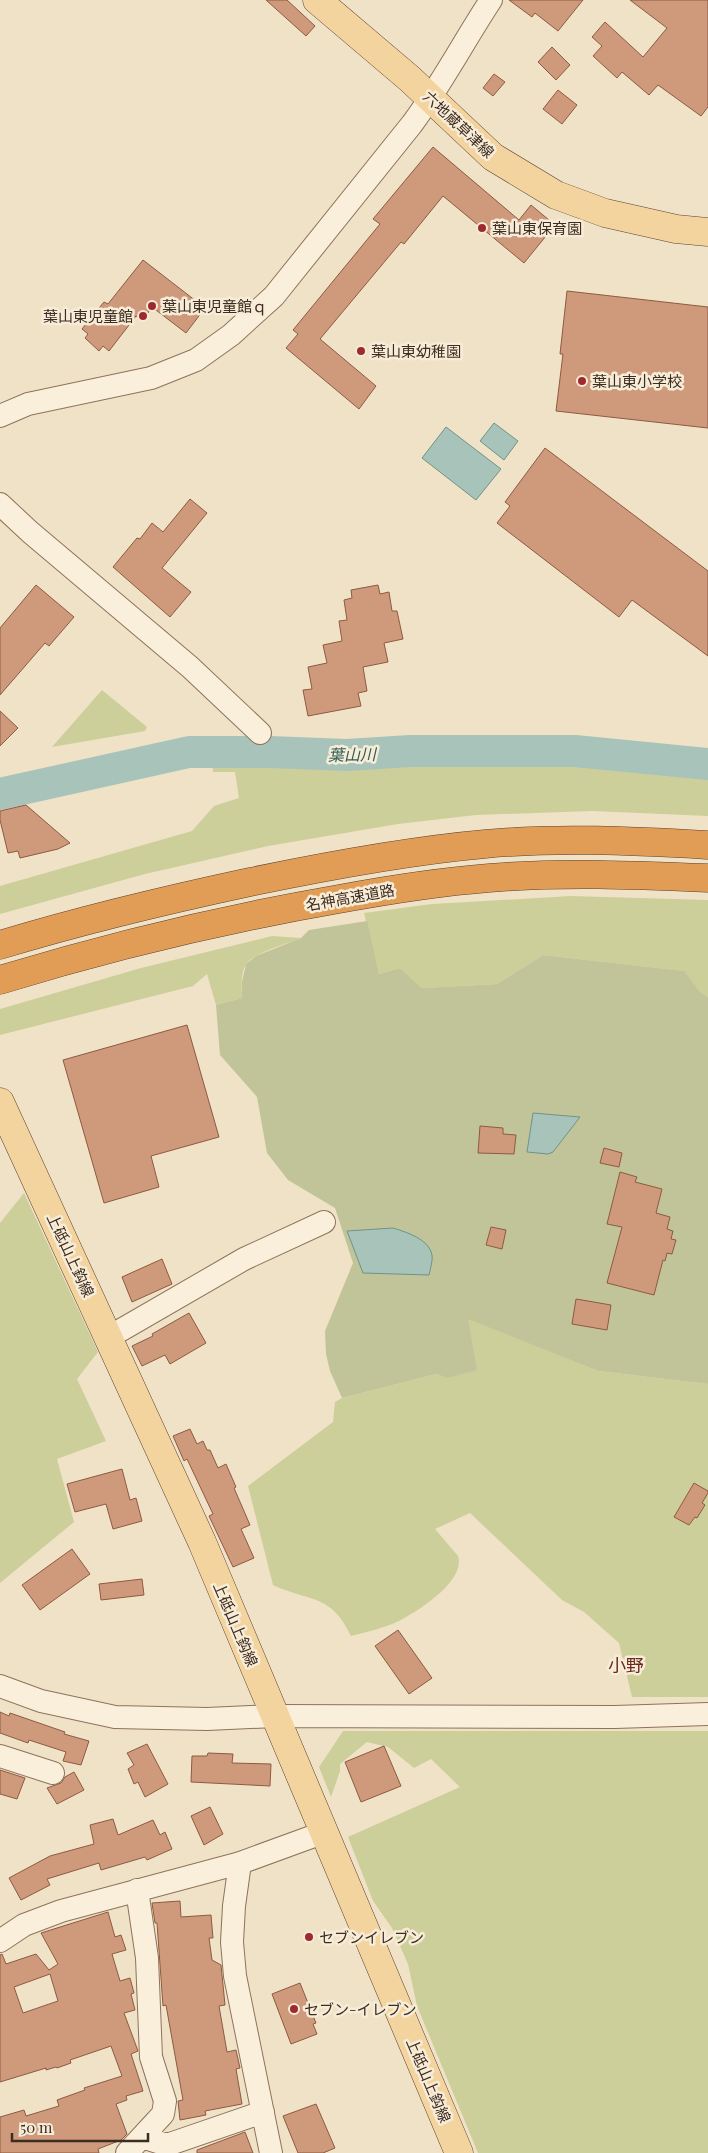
<svg xmlns="http://www.w3.org/2000/svg" width="708" height="2153" font-family="'Playfair Display','Noto Sans JP',serif">
	<style>
		.green { fill: #cccf9a }
		.cemetery { fill: #c1c499 }
		.water { fill: #a8c4ba; stroke: #6e9388 }
		.lines { fill: none; stroke-linecap: round; stroke-linejoin: round }
		.river { stroke: #a8c4ba; stroke-width: 32 }
		.building { fill: #cf9a7c; stroke: #8d5a40; fill-rule: evenodd }
		.minor-casing { stroke: #8d735b; stroke-width: 24 }
		.major-casing { stroke: #5b412f; stroke-width: 29 }
		.highway-casing { stroke: #5b412f; stroke-width: 29 }
		.minor { stroke: #faefdb; stroke-width: 22 }
		.major { stroke: #f3d49f; stroke-width: 28 }
		.highway { stroke: #e19c56; stroke-width: 28 }
		.poi-dot { fill: #9e2930; stroke: #f7ecd7; stroke-width: 2 }
		.labels { text-anchor: middle; dominant-baseline: central; stroke-width: 5; stroke-linejoin: round; paint-order: stroke }
		.street-label { font-size: 15px; fill: #3d2c20; stroke: #f7ecd7 }
		.poi-label { font-size: 15px; fill: #3d2c20; stroke: #f7ecd7; text-anchor: start }
		.water-label { font-size: 16px; font-style: italic; fill: #2e5d57; stroke: #f7ecd7 }
		.quarter-label { font-size: 18px; fill: #6b291d; stroke: #f7ecd7 }
	</style>
	<rect width="100%" height="100%" fill="#f0e2c7"/>
	<path class="green" d="M 102,690 L 147,727 L 145,731 L 52,747 Z
		M 414,757 L 617,762 L 708,771 L 708,816 L 592,811 L 476,815 L 398,824 L 268,846 L 145,874 L 0,914 L 0,886 L 192,831 L 214,806 L 239,798 L 235,772 L 213,772 L 212,758 L 286,759 L 339,763 Z
		M 571,896 L 708,900 L 708,997 L 700,992 L 683,971 L 543,955 L 497,984 L 422,988 L 400,968 L 379,974 L 364,913 L 432,904 Z
		M 272,936 L 301,938 C 287,944 256,952 247,963 C 240,972 242,988 242,998 L 216,1005 L 207,974 L 193,986 L 0,1035 L 0,1009 L 141,968 Z
		M 24,1193 L 98,1352 L 77,1379 L 106,1441 L 57,1459 L 74,1522 L 0,1583 L 0,1223 Z
		M 467,1318 L 598,1371 L 708,1384 L 708,1697 L 632,1697 L 619,1643 L 584,1612 L 562,1600 L 470,1513 L 435,1529 L 458,1556 C 466,1581 418,1611 399,1621 C 384,1628 367,1632 351,1636 C 331,1593 309,1602 273,1585 L 248,1486 L 333,1422 L 335,1402 L 342,1398 L 436,1374 L 447,1378 Z
		M 343,1731 L 708,1731 L 708,2153 L 478,2153 L 417,2006 L 408,1964 L 392,1928 L 373,1901 L 348,1837 L 460,1787 L 431,1759 L 414,1768 L 388,1747 L 367,1742 L 340,1764 L 340,1771 L 331,1797 L 319,1767 Z"/>
	<path class="cemetery" d="M 367,921 L 379,974 L 400,968 L 422,988 L 497,984 L 543,955 L 684,971 L 700,992 L 708,997 L 708,1384 L 598,1371 L 468,1319 L 477,1370 L 447,1378 L 436,1374 L 342,1398 L 330,1371 L 326,1354 L 325,1331 L 353,1263 L 335,1208 L 288,1180 L 267,1153 L 257,1097 L 220,1055 L 216,1005 L 242,998 L 242,982 L 246,964 L 256,956 L 301,938 L 309,930 Z"/>
	<path class="water" d="M 494,423 L 518,441 L 504,460 L 480,441 Z
		M 446,427 L 501,469 L 476,500 L 422,458 Z
		M 533,1113 L 580,1117 L 553,1152 L 548,1154 L 527,1152 Z
		M 393,1228 C 406,1232 429,1239 432,1255 C 433,1260 430,1270 429,1275 L 363,1273 L 347,1231 Z"/>
	<g class="lines">
		<path class="river" d="M 0,794 L 189,752 L 270,752 L 347,755 L 410,751 L 575,751 L 708,764"/>
	</g>
	<path class="building" d="M 266,0 L 287,0 L 315,26 L 306,36 Z
		M 509,0 L 583,0 L 558,31 L 535,13 L 532,17 Z
		M 630,0 L 708,0 L 708,107 L 701,116 L 658,85 L 649,95 L 622,72 L 617,78 L 593,56 L 602,46 L 592,37 L 605,22 L 643,57 L 667,28 Z
		M 552,47 L 570,65 L 556,80 L 538,62 Z
		M 494,74 L 505,82 L 493,96 L 483,88 Z
		M 558,90 L 577,105 L 562,124 L 543,109 Z
		M 433,147 L 519,220 L 531,205 L 555,225 L 524,263 L 443,196 L 404,244 L 401,242 L 320,339 L 376,386 L 359,409 L 286,348 L 298,334 L 293,330 L 380,224 L 373,219 Z
		M 143,260 L 205,308 L 186,333 L 152,307 L 143,320 L 136,316 L 109,351 L 103,346 L 99,351 L 85,338 L 88,334 L 82,329 L 104,302 L 108,304 Z
		M 567,291 L 708,307 L 708,428 L 556,411 L 563,354 L 560,354 Z
		M 545,448 L 708,571 L 708,656 L 632,600 L 619,617 L 497,523 L 510,506 L 505,502 Z
		M 190,499 L 207,513 L 162,568 L 191,592 L 170,617 L 113,567 L 137,538 L 140,539 L 152,523 L 163,532 Z
		M 36,585 L 74,617 L 49,646 L 45,643 L 0,695 L 0,628 Z
		M 378,585 L 380,594 L 389,592 L 392,611 L 397,611 L 403,639 L 384,643 L 388,662 L 363,667 L 367,691 L 358,693 L 361,706 L 308,716 L 303,690 L 312,689 L 308,667 L 327,663 L 323,645 L 342,641 L 339,621 L 347,620 L 344,600 L 352,598 L 351,590 Z
		M 0,711 L 18,728 L 0,746 Z
		M 26,805 L 70,843 L 58,849 L 20,858 L 18,851 L 8,853 L 0,820 L 0,811 Z
		M 187,1025 L 219,1137 L 151,1156 L 159,1187 L 104,1203 L 63,1060 Z
		M 480,1126 L 503,1128 L 503,1134 L 516,1135 L 514,1154 L 478,1153 Z
		M 604,1148 L 622,1153 L 619,1167 L 600,1163 Z
		M 620,1172 L 637,1177 L 635,1182 L 662,1189 L 656,1213 L 670,1217 L 667,1229 L 673,1231 L 671,1239 L 676,1240 L 672,1254 L 667,1253 L 665,1261 L 663,1260 L 654,1295 L 607,1283 L 622,1227 L 607,1224 Z
		M 491,1227 L 506,1230 L 502,1249 L 486,1245 Z
		M 162,1259 L 172,1284 L 132,1302 L 122,1277 Z
		M 576,1299 L 611,1305 L 607,1330 L 572,1324 Z
		M 189,1313 L 206,1343 L 170,1364 L 165,1355 L 142,1366 L 132,1346 L 153,1336 L 152,1334 Z
		M 190,1429 L 197,1444 L 203,1441 L 207,1450 L 210,1450 L 218,1468 L 226,1464 L 236,1487 L 234,1488 L 250,1525 L 241,1529 L 254,1558 L 233,1567 L 209,1516 L 213,1514 L 187,1459 L 184,1461 L 173,1436 Z
		M 122,1469 L 130,1500 L 136,1498 L 142,1521 L 113,1529 L 106,1504 L 75,1512 L 67,1484 Z
		M 694,1483 L 708,1491 L 708,1493 L 702,1503 L 705,1505 L 697,1518 L 695,1517 L 689,1525 L 674,1517 Z
		M 72,1549 L 90,1574 L 40,1610 L 22,1585 Z
		M 142,1579 L 144,1595 L 101,1600 L 99,1584 Z
		M 398,1630 L 432,1678 L 409,1694 L 375,1646 Z
		M 0,1712 L 9,1716 L 10,1713 L 65,1732 L 64,1734 L 89,1741 L 81,1765 L 63,1761 L 66,1752 L 29,1740 L 28,1743 L 0,1733 Z
		M 147,1744 L 168,1784 L 145,1797 L 138,1782 L 134,1784 L 128,1769 L 134,1765 L 127,1753 Z
		M 384,1746 L 401,1786 L 361,1802 L 345,1762 Z
		M 208,1753 L 233,1754 L 232,1763 L 271,1764 L 270,1786 L 191,1782 L 192,1756 L 207,1756 Z
		M 0,1770 L 25,1778 L 17,1799 L 0,1794 Z
		M 74,1772 L 84,1790 L 57,1804 L 47,1788 L 61,1783 L 65,1777 Z
		M 210,1807 L 223,1834 L 204,1845 L 191,1816 Z
		M 113,1819 L 118,1835 L 153,1820 L 160,1835 L 165,1832 L 172,1849 L 147,1860 L 145,1857 L 101,1870 L 99,1863 L 47,1879 L 50,1885 L 21,1900 L 9,1878 L 50,1856 L 94,1844 L 90,1825 Z
		M 180,1901 L 181,1917 L 211,1915 L 213,1938 L 209,1938 L 212,1960 L 221,1965 L 225,2005 L 219,2006 L 227,2052 L 236,2050 L 240,2068 L 236,2069 L 242,2104 L 205,2111 L 206,2115 L 180,2120 L 178,2101 L 183,2100 L 166,2005 L 163,2006 L 157,1923 L 155,1923 L 152,1903 Z
		M 108,1912 L 115,1937 L 121,1935 L 126,1950 L 112,1954 L 120,1981 L 130,1978 L 134,1993 L 131,1994 L 135,2010 L 124,2013 L 138,2051 L 131,2054 L 143,2091 L 126,2096 L 127,2100 L 116,2104 L 127,2134 L 121,2140 L 98,2149 L 99,2153 L 0,2153 L 0,2117 L 24,2110 L 26,2116 L 59,2106 L 57,2100 L 85,2090 L 84,2088 L 122,2076 L 111,2046 L 70,2060 L 71,2063 L 57,2068 L 56,2067 L 46,2070 L 46,2068 L 0,2082 L 0,1955 L 2,1954 L 6,1964 L 36,1954 L 49,1970 L 58,1964 L 41,1933 ZM 50,1974 L 58,2001 L 23,2013 L 14,1987 Z
		M 300,1983 L 316,2023 L 313,2024 L 317,2034 L 291,2044 L 272,1994 Z
		M 316,2104 L 335,2148 L 323,2153 L 298,2153 L 283,2116 Z
		M 245,2132 L 253,2153 L 197,2153 L 197,2150 Z"/>
	<g class="lines">
		<g class="minor-casing">
			<path id="minor" d="M 0,416 L 28,404 L 151,378 L 196,360 L 231,335 L 274,296 L 412,124 C 441,85 464,41 491,0
				M 0,504 L 30,532 L 190,667 L 260,733
				M 109,1337 L 244,1259 L 324,1222
				M 0,1686 L 41,1701 L 115,1717 L 207,1719 L 275,1716 L 615,1717 L 708,1714
				M 0,1756 L 53,1773
				M 240,1863 L 234,1906 L 232,1942 L 235,1976 L 271,2153
				M 0,1941 L 24,1925 L 61,1911 L 240,1863 L 325,1832
				M 142,2137 L 167,2145 L 263,2112
				M 127,2153 L 163,2114 L 165,2101 L 151,2057 L 147,1958 L 137,1890"/>
		</g>
		<g class="major-casing">
			<path id="major" d="M 317,0 L 410,79 L 493,157 L 556,195 L 605,213 L 676,229 L 708,232
				M 0,1102 L 202,1542 L 459,2153"/>
		</g>
		<g class="highway-casing">
			<path id="highway" d="M 0,945 C 82,920 166,900 250,882 C 327,866 406,851 485,844 C 559,837 633,841 708,845
				M 0,980 C 111,946 224,919 339,899 C 388,890 438,882 489,878 C 562,872 635,875 708,878"/>
		</g>
		<use href="#minor" class="minor"/>
		<use href="#major" class="major"/>
		<use href="#highway" class="highway"/>
	</g>
	<g class="poi-dot">
		<circle cx="482" cy="228" r="5"/>
		<circle cx="152" cy="306" r="5"/>
		<circle cx="143" cy="316" r="5"/>
		<circle cx="361" cy="351" r="5"/>
		<circle cx="582" cy="381" r="5"/>
		<circle cx="309" cy="1937" r="5"/>
		<circle cx="294" cy="2009" r="5"/>
	</g>
	<g class="labels">
		<g class="street-label">
			<text transform="translate(459 124) rotate(43)">六地蔵草津線</text>
			<text transform="translate(350 897) rotate(-10)">名神高速道路</text>
			<text transform="translate(71 1255) rotate(65)">上砥山上鈎線</text>
			<text transform="translate(236 1624) rotate(67)">上砥山上鈎線</text>
			<text transform="translate(429 2080) rotate(67)">上砥山上鈎線</text>
		</g>
		<g class="poi-label">
			<text x="492" y="228">葉山東保育園</text>
			<text x="162" y="306">葉山東児童館ｑ</text>
			<text x="133" y="316" text-anchor="end">葉山東児童館</text>
			<text x="371" y="351">葉山東幼稚園</text>
			<text x="592" y="381">葉山東小学校</text>
			<text x="319" y="1937">セブンイレブン</text>
			<text x="304" y="2009">セブン-イレブン</text>
		</g>
		<g class="water-label">
			<text transform="translate(352 754) rotate(-1)">葉山川</text>
		</g>
		<g class="quarter-label">
			<text x="626" y="1665">小野</text>
		</g>
	</g>
	<path d="M12 2133v8h136v-8" fill="none" stroke="#3d2c20" stroke-width="2.5"/>
	<text x="20" y="2133" font-size="15" fill="#3d2c20" stroke="#f7ecd7" stroke-width="4" paint-order="stroke">50 m</text>
</svg>
